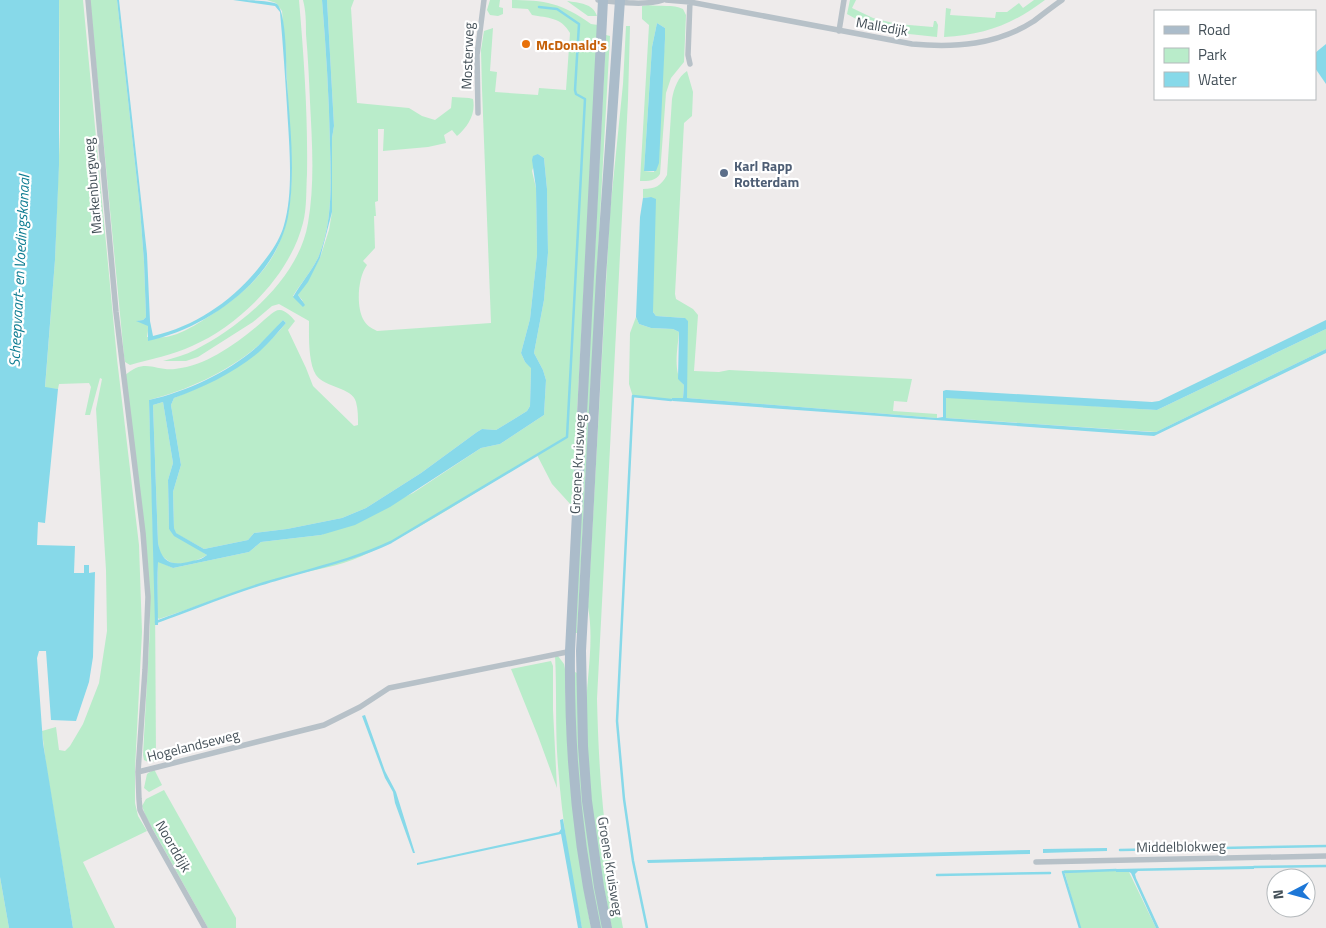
<svg xmlns="http://www.w3.org/2000/svg" width="1326" height="928" font-family="'Titillium Web',sans-serif">
	<style>
		.green { fill: #b9ecca; fill-rule: evenodd }
		.water { fill: #87d9e9; fill-rule: evenodd }
		.lines { fill: none; stroke-linecap: round; stroke-linejoin: round }
		.stream { stroke: #87d9e9; stroke-width: 2.5 }
		.street { stroke: #b7c1c8; stroke-width: 5.5 }
		.primary { stroke: #abbcca; stroke-width: 10 }
		.food-dot { fill: #e8710a; stroke: #fff; stroke-width: 2 }
		.service-dot { fill: #5c6f8a; stroke: #fff; stroke-width: 2 }
		.labels { text-anchor: middle; dominant-baseline: central; stroke-width: 4.5; stroke-linejoin: round; paint-order: stroke }
		.street-label { font-size: 14px; fill: #445058; stroke: #fff }
		.food-label { font-size: 14px; font-weight: bold; fill: #c56008; stroke: #fff; text-anchor: start }
		.service-label { font-size: 14px; font-weight: bold; fill: #4e5e75; stroke: #fff; text-anchor: start }
		.water-label { font-size: 15px; font-style: italic; fill: #0f7d92; stroke: #fff }
	</style>
	<rect width="100%" height="100%" fill="#eeebeb"/>
	<path class="green" d="M 59,0 L 83,0 L 117,359 L 139,545 L 142,632 L 135,769 L 135,803 L 138,816 L 147,831 L 83,862 L 115,928 L 73,928 L 46,765 L 42,731 L 56,727 L 59,750 L 65,751 L 70,746 L 83,724 L 99,683 L 107,631 L 106,570 L 96,409 L 102,379 L 100,378 L 90,415 L 85,415 L 91,387 L 89,383 L 59,384 L 58,389 L 45,388 L 55,260 L 60,130 Z
		M 90,0 L 117,0 L 140,209 L 144,262 L 146,317 L 143,320 L 137,321 L 149,325 L 147,337 C 153,337 160,338 166,337 C 184,334 205,319 220,309 C 243,294 267,271 278,246 C 298,202 291,149 288,103 C 287,72 285,42 282,11 L 276,3 L 267,0 L 299,0 C 304,58 308,116 307,174 C 306,190 307,208 303,223 C 290,275 240,325 192,346 C 172,355 151,359 130,365 L 125,362 L 124,356 Z
		M 303,0 L 322,0 C 326,48 329,97 330,145 C 331,182 333,223 318,258 C 311,272 301,283 293,296 L 303,301 L 298,295 L 320,258 L 329,230 L 332,212 L 332,138 L 334,126 L 327,0 L 354,0 L 351,8 L 357,103 L 409,108 L 422,116 L 435,120 L 451,108 L 452,97 L 469,98 L 473,99 C 476,114 468,127 457,136 L 452,130 L 444,135 L 446,143 L 428,147 L 383,151 L 384,129 L 378,129 L 378,201 L 375,202 L 376,216 L 374,216 L 375,248 L 363,261 L 367,265 C 358,277 356,305 363,319 C 366,325 371,328 377,331 L 491,323 L 482,89 L 481,50 L 484,31 L 493,28 L 490,71 L 497,72 L 495,92 L 538,95 L 539,88 L 566,90 L 570,33 C 561,17 548,18 532,15 L 528,9 L 512,8 L 512,0 L 510,0 C 545,0 562,3 591,24 L 598,25 L 572,506 L 552,484 L 537,455 C 480,489 422,529 362,556 C 338,567 311,570 285,577 C 243,588 201,605 159,619 L 157,617 L 158,561 L 173,568 L 249,552 L 261,542 L 321,535 L 413,493 L 481,448 L 500,444 L 544,415 L 546,380 L 543,370 L 534,353 L 544,300 L 548,253 L 547,189 L 544,158 L 538,154 L 532,171 L 536,188 L 537,254 L 530,319 L 521,353 L 525,362 L 531,367 L 530,406 L 527,411 L 496,430 L 482,429 L 477,432 L 421,473 L 366,508 L 342,518 L 287,529 L 254,533 L 248,540 L 204,549 L 175,533 L 174,528 L 173,492 L 181,465 L 171,405 L 174,398 C 221,379 253,363 286,323 L 283,320 C 275,329 267,338 259,345 C 228,372 188,390 149,400 L 155,596 L 156,761 L 148,762 L 144,760 L 143,755 L 150,626 L 149,584 L 124,376 C 145,357 154,371 175,369 C 191,367 204,362 218,354 C 235,344 250,333 264,320 C 268,317 275,309 280,310 C 285,310 292,317 295,321 L 288,330 L 306,368 L 313,386 L 354,426 L 358,425 C 358,417 358,409 356,402 C 352,387 325,388 316,375 C 308,363 309,335 309,321 L 279,304 L 272,306 L 253,322 L 198,357 L 186,361 L 163,361 C 174,358 185,355 195,350 C 242,326 299,278 308,223 C 315,183 312,142 310,102 C 309,79 308,57 306,34 C 306,23 306,11 303,0 Z
		M 490,0 L 500,0 L 499,7 L 503,8 L 503,14 L 498,16 L 490,15 L 487,10 Z
		M 850,0 L 856,0 L 852,8 L 873,18 L 897,24 L 933,27 L 934,21 L 936,21 L 938,25 L 937,37 L 909,34 L 869,26 L 847,14 Z
		M 1034,0 L 1045,0 C 1013,24 985,35 944,37 L 946,8 L 951,9 L 950,15 L 995,18 L 996,12 L 1007,12 L 1019,3 L 1023,8 Z
		M 567,1 C 579,3 593,3 597,16 L 588,16 Z
		M 648,5 C 660,7 673,4 683,9 L 686,15 L 684,62 L 671,78 L 666,93 L 660,174 C 656,181 648,181 640,181 L 649,25 L 642,19 L 642,6 ZM 657,23 L 665,28 L 665,39 L 654,172 L 644,171 L 652,47 Z
		M 626,26 L 630,26 L 628,100 L 597,699 C 598,741 600,783 605,826 C 609,860 617,894 623,928 L 612,928 C 597,860 588,790 586,721 C 585,683 595,645 588,607 L 610,212 L 623,84 Z
		M 606,35 L 610,36 L 577,633 L 575,633 Z
		M 687,71 L 693,92 L 692,116 L 684,123 L 675,294 L 676,299 L 693,309 L 698,315 L 694,371 L 719,372 L 729,370 L 912,379 L 907,402 L 894,401 L 893,411 L 937,414 L 937,418 L 687,398 L 685,318 L 656,316 L 653,312 L 651,197 L 643,198 L 643,189 C 655,189 661,186 667,175 L 672,99 C 674,88 678,77 687,71 Z
		M 636,317 L 639,324 L 651,328 L 673,329 L 679,332 C 678,347 672,374 684,385 L 683,398 L 672,398 L 671,400 L 633,397 L 629,384 L 630,333 Z
		M 1326,329 L 1326,349 L 1156,432 L 946,418 L 946,397 L 1157,410 Z
		M 163,402 L 173,463 L 168,480 L 169,529 L 207,555 C 200,560 182,566 173,563 C 168,562 164,557 160,554 L 158,543 L 153,405 Z
		M 555,655 L 558,656 L 564,664 L 565,669 C 566,758 574,840 591,928 L 582,928 C 571,875 562,820 558,766 C 555,729 557,692 555,655 Z
		M 551,661 L 553,666 L 553,710 L 557,788 L 538,736 L 511,669 Z
		M 575,672 L 577,673 L 603,928 L 599,928 L 583,830 L 575,732 Z
		M 154,769 L 162,785 L 149,792 L 144,788 L 147,774 Z
		M 164,790 L 236,918 L 236,928 L 208,928 L 146,817 L 142,806 L 146,799 Z
		M 1064,870 L 1116,870 L 1117,872 L 1129,872 L 1156,928 L 1080,928 Z
		M 0,877 L 9,928 L 0,928 Z"/>
	<path class="water" d="M 0,0 L 59,0 L 59,165 L 55,260 L 45,387 L 58,389 L 45,523 L 38,522 L 37,545 L 75,546 L 74,573 L 84,573 L 84,565 L 89,565 L 89,573 L 95,572 L 93,657 L 89,682 L 76,721 L 51,720 L 46,651 L 39,651 L 37,658 L 43,743 L 73,928 L 9,928 L 0,877 Z
		M 117,0 L 119,0 L 142,208 L 147,254 L 150,321 L 153,336 C 195,326 229,303 257,270 C 268,256 279,243 284,225 C 294,191 289,143 287,107 C 285,76 283,44 280,12 L 275,6 L 233,0 C 243,0 270,0 277,4 C 287,14 286,66 287,82 C 290,125 296,174 288,217 C 275,281 207,328 148,341 L 148,326 L 136,321 L 143,320 L 146,317 L 144,262 L 140,209 Z
		M 322,0 L 327,0 L 334,126 L 332,138 L 332,212 L 320,258 L 308,282 L 298,295 L 305,305 L 303,307 L 293,297 C 301,283 311,272 318,258 C 333,223 331,183 330,145 C 329,97 326,48 322,0 Z
		M 657,23 L 665,28 L 665,39 L 659,163 L 656,171 L 644,171 L 652,47 Z
		M 1326,44 L 1326,84 L 1315,68 L 1315,53 Z
		M 538,154 L 544,158 L 547,189 L 548,253 L 544,300 L 534,353 L 543,370 L 546,380 L 544,415 L 500,444 L 481,448 L 390,507 L 355,525 L 321,535 L 261,542 L 249,552 L 173,568 L 158,562 C 157,583 158,605 158,625 L 155,625 L 149,400 C 188,391 229,372 259,345 C 267,337 275,328 283,320 L 286,323 C 277,333 269,343 259,352 C 234,373 204,387 174,398 L 171,405 L 181,465 L 173,492 L 174,528 L 176,533 L 204,549 L 248,540 L 254,533 L 287,529 L 342,518 L 366,508 L 421,473 L 477,432 L 482,429 L 496,430 L 527,411 L 530,406 L 531,368 L 525,362 L 521,353 L 530,319 L 537,254 L 536,188 L 532,160 L 533,156 ZM 163,402 L 173,463 L 168,480 L 169,529 L 174,536 L 207,555 C 202,559 198,560 192,561 C 173,566 162,564 158,543 L 153,405 Z
		M 651,197 L 656,199 L 653,312 L 656,316 L 685,318 L 688,321 L 687,398 L 937,418 L 943,417 L 943,391 L 946,390 L 1152,402 L 1159,401 L 1326,320 L 1326,329 L 1157,410 L 946,398 L 946,418 L 1150,432 L 1156,432 L 1326,349 L 1326,353 L 1154,436 L 673,401 L 671,400 L 672,398 L 683,398 L 684,385 L 678,379 L 679,332 L 673,329 L 651,328 L 639,324 L 636,317 L 640,217 L 643,198 Z
		M 365,715 L 385,771 L 396,792 L 415,853 L 413,853 L 395,803 L 393,792 L 385,778 L 362,716 Z
		M 563,819 L 582,928 L 578,928 L 561,834 L 417,865 L 417,863 L 559,832 L 561,829 L 560,820 Z
		M 1107,848 L 1107,851 L 1043,853 L 1043,849 Z
		M 1030,850 L 1030,854 L 648,863 L 647,860 Z
		M 1254,866 L 1254,869 L 1138,871 L 1135,874 L 1136,878 L 1159,928 L 1156,928 L 1131,873 L 1129,872 L 1116,872 L 1116,869 Z"/>
	<g class="lines">
		<path class="stream" d="M 156,622 C 196,608 235,591 275,580 C 315,568 353,560 391,542 L 567,437 L 585,99 L 576,94 L 575,90 L 579,24 L 557,9 L 539,7
			M 1120,850 L 1326,846
			M 1254,867 L 1326,866
			M 937,875 L 1050,873
			M 647,928 L 633,861 L 624,799 L 617,721 L 633,396 L 671,400
			M 1080,928 L 1063,872 L 1116,870"/>
		<path class="street" d="M 88,0 L 116,312 L 143,533 L 148,597 L 145,670 L 138,772 L 139,799 L 140,810 L 150,830 L 205,928
			M 598,0 C 616,2 646,6 663,0
			M 666,0 L 690,2 L 912,44 C 955,48 997,45 1034,21 C 1043,14 1052,7 1062,0
			M 690,0 L 688,55 L 690,64
			M 839,31 L 844,0
			M 478,113 L 477,55 L 484,0
			M 138,772 L 324,725 L 360,707 L 389,688 L 572,651
			M 1036,862 L 1326,856"/>
		<path class="primary" d="M 596,928 C 576,836 569,744 570,651 L 603,0
			M 607,928 L 599,887 L 587,801 L 583,746 L 581,651 L 601,277 L 620,0"/>
	</g>
	<circle class="food-dot" cx="526" cy="44" r="5"/>
	<circle class="service-dot" cx="724" cy="173" r="5"/>
	<g class="labels">
		<g class="street-label">
			<text transform="translate(882 26) rotate(10)">Malledijk</text>
			<text transform="translate(467 56) rotate(-88)">Mosterweg</text>
			<text transform="translate(92 186) rotate(-95)">Markenburgweg</text>
			<text transform="translate(577 464) rotate(-87)">Groene Kruisweg</text>
			<text transform="translate(193 745) rotate(-14)">Hogelandseweg</text>
			<text transform="translate(174 846) rotate(60)">Noorddijk</text>
			<text transform="translate(1181 846) rotate(-1)">Middelblokweg</text>
			<text transform="translate(611 866) rotate(81)">Groene Kruisweg</text>
		</g>
		<g class="food-label">
			<text x="536" y="44">McDonald's</text>
		</g>
		<g class="service-label">
			<text x="734" y="165">Karl Rapp<tspan x="734" dy="16">Rotterdam</tspan></text>
		</g>
		<g class="water-label">
			<text transform="translate(19 271) rotate(-87)">Scheepvaart- en Voedingskanaal</text>
		</g>
	</g>
	<rect x="1154" y="10" width="162" height="90" fill="#ffffff" stroke="#b4b9bc"/>
	<rect x="1164" y="26" width="25" height="8" fill="#abbcca" stroke="#b4b9bc"/>
	<text x="1198" y="35" font-size="15" fill="#445058">Road</text>
	<rect x="1164" y="48" width="25" height="15" fill="#b9ecca" stroke="#b4b9bc"/>
	<text x="1198" y="60" font-size="15" fill="#445058">Park</text>
	<rect x="1164" y="72" width="25" height="15" fill="#87d9e9" stroke="#b4b9bc"/>
	<text x="1198" y="85" font-size="15" fill="#445058">Water</text>
	<g transform="translate(1291 893) rotate(264)"><circle r="24" fill="#ffffff" stroke="#b4b9bc"/>
	<path d="M0-4L9 19L0 12L-9 19Z" fill="#1d77d7"/>
	<text y="-8" font-size="14" font-weight="bold" text-anchor="middle" fill="#445058">N</text>
	</g>
</svg>
